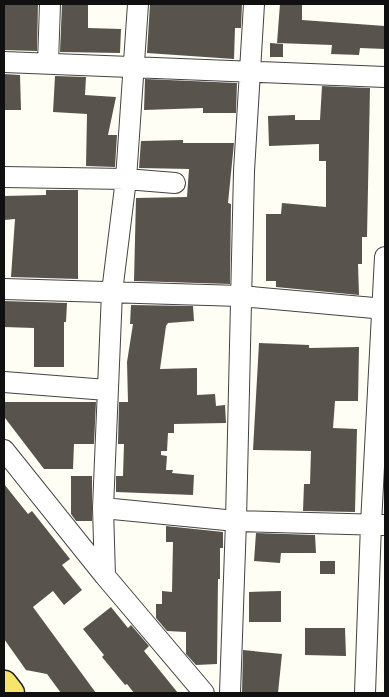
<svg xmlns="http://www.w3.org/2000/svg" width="389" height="697" font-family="Merriweather,serif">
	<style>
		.building { fill: #59534d }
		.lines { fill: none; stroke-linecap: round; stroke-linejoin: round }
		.minor-casing { stroke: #434343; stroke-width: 22 }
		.major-casing { stroke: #212121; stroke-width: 29 }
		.minor { stroke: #fff; stroke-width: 20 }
		.major { stroke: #f6e46d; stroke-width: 26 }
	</style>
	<rect width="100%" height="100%" fill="#fffef4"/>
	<path class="building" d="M 4,4 L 38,4 L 37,51 L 4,50 Z
		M 62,4 L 88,4 L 88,28 L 121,29 L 120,53 L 60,52 Z
		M 150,4 L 242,4 L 241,28 L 235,28 L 234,59 L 147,53 Z
		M 280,4 L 302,4 L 302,20 L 385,26 L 385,49 L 360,48 L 359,55 L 331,54 L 332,45 L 277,43 Z
		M 270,43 L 283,44 L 283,57 L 270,57 Z
		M 4,74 L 20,75 L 21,110 L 4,110 Z
		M 55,76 L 86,77 L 85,95 L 116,97 L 108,135 L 117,135 L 115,167 L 86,166 L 87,114 L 53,112 Z
		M 145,79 L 237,83 L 236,113 L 203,113 L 203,108 L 144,110 Z
		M 322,86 L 370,88 L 367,237 L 362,237 L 362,264 L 358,264 L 359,295 L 276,287 L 276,281 L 266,281 L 266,214 L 281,214 L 282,203 L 326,207 L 326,161 L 319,161 L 319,144 L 269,146 L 268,116 L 295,115 L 295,120 L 320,120 Z
		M 183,140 L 183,143 L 234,143 L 228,203 L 231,204 L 230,284 L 134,281 L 136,198 L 187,197 L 189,169 L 139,168 L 141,141 Z
		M 46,190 L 78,190 L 78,279 L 11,277 L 15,219 L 4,220 L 4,196 L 46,195 Z
		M 4,301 L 67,303 L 66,322 L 64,322 L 64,367 L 34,367 L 34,328 L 4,327 Z
		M 131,305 L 193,306 L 194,321 L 168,323 L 166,326 L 160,369 L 197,368 L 197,395 L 215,394 L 216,406 L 225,405 L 226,423 L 174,424 L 174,433 L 168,433 L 167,451 L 161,451 L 161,455 L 167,456 L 166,470 L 173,470 L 172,473 L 194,475 L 193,495 L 116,492 L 116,476 L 123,476 L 124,444 L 118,444 L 119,402 L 128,402 L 127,362 L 133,324 L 130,324 Z
		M 259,343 L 309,345 L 309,348 L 359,347 L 358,401 L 335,401 L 333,428 L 357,429 L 355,512 L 303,511 L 304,484 L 310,484 L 311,451 L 253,450 Z
		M 5,402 L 96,402 L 94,444 L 74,444 L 73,469 L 44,469 L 5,418 Z
		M 71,476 L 92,476 L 92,521 L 76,521 L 71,514 Z
		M 4,484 L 28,514 L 32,511 L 70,559 L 62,565 L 82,590 L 64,605 L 53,591 L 33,607 L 96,693 L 61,693 L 47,674 L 26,670 L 4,639 Z
		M 166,526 L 223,532 L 223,548 L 220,548 L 220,579 L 218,579 L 217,664 L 196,665 L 186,654 L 186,632 L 167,631 L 156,618 L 156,604 L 162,604 L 162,591 L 172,592 L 173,542 L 166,542 Z
		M 256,533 L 315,535 L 316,553 L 281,553 L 280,563 L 254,561 Z
		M 320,561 L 335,561 L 335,574 L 320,574 Z
		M 281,591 L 281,622 L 249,622 L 249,592 Z
		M 111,607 L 128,628 L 131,625 L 149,646 L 144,651 L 178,693 L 134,693 L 127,684 L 125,685 L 102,657 L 104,655 L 83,629 Z
		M 305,628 L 345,628 L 346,656 L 305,655 Z
		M 243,650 L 282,654 L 278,693 L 242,693 Z"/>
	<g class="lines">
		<g class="minor-casing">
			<path id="minor" d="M 4,62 L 385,77
				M 48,63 L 50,4
				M 4,177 L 126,179 L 175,183
				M 4,289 L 241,296 L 385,309
				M 4,382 L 107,390
				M 4,450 L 105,576 L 204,693
				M 103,508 L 236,521 L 244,171 L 254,4
				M 105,576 L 103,508 L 112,292 L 126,179 L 138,4
				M 230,693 L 236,521 L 385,525
				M 365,693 L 371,524 L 385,257"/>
		</g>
		<g class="major-casing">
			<path id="major" d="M 4,684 L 11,693"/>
		</g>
		<use href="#minor" class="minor"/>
		<use href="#major" class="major"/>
	</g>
	<rect width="389" height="697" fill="none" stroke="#101010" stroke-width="10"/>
</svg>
